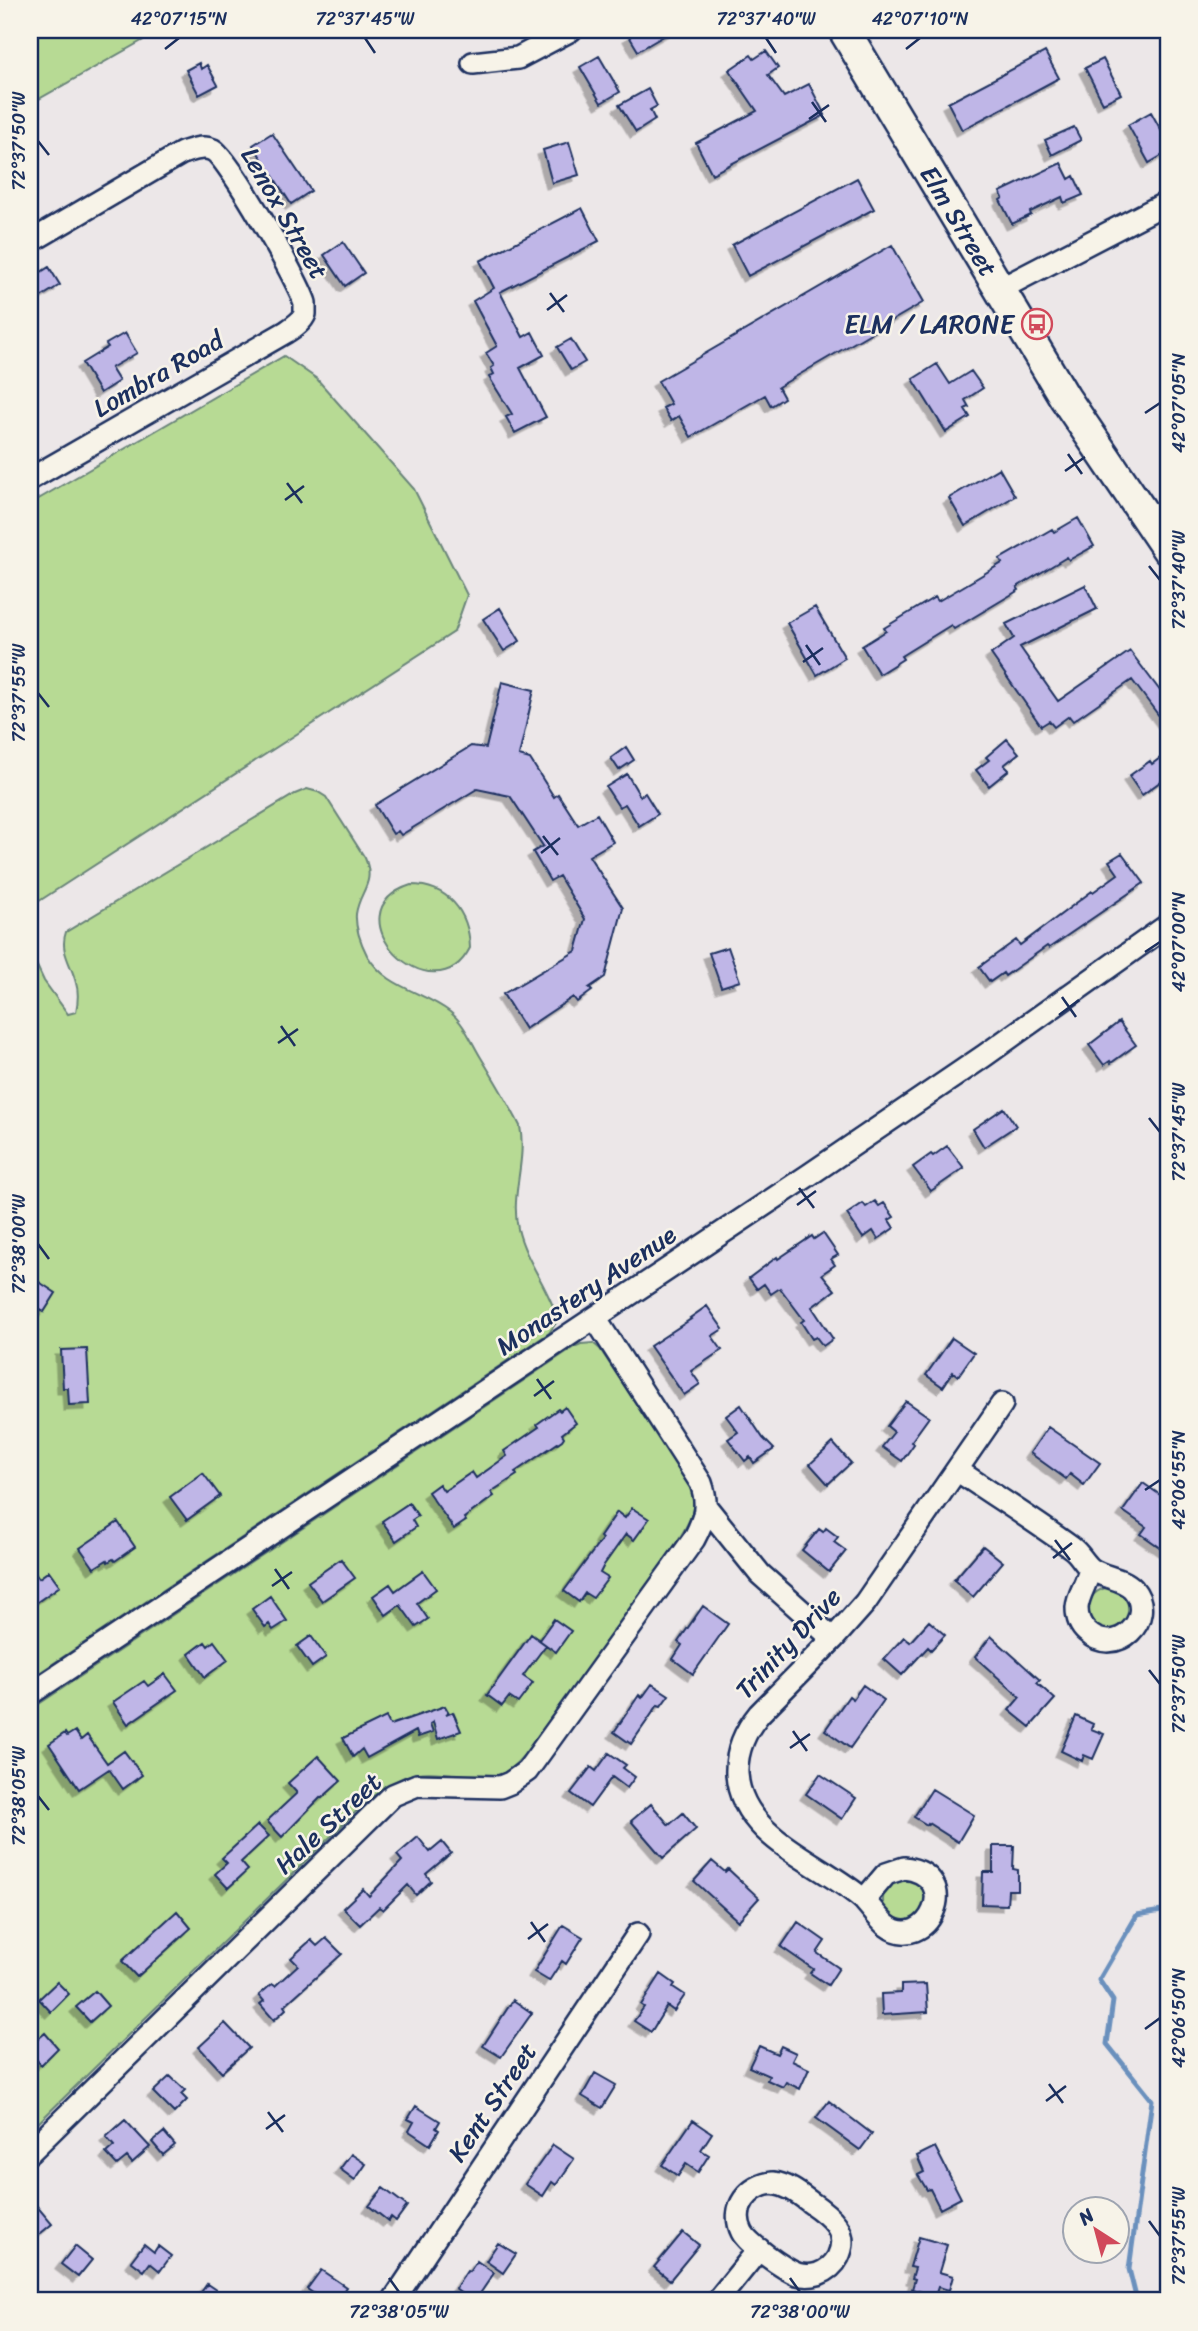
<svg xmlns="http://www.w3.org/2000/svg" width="1198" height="2331" font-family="Sriracha,sans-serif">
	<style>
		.green { fill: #b7da94; stroke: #698479; stroke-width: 2 }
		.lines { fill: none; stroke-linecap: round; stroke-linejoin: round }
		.stream { stroke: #6b90bd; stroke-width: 5 }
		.building { fill: #bfb6e7; stroke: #1b2f5e; stroke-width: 2; filter: url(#shadow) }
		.street-casing { stroke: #1b2f5e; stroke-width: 26 }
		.secondary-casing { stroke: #1b2f5e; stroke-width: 35 }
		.street { stroke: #f7f3e8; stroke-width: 21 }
		.secondary { stroke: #f7f3e8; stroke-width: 30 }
		.ticks { fill: none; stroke: #1b2f5e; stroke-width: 2.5 }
		.labels { text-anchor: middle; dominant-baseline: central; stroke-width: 5; stroke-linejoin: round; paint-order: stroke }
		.street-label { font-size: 26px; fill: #1b2f5e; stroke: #f7f3e8 }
		.poi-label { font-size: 26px; fill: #1b2f5e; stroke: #f7f3e8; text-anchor: end }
		.neatline { fill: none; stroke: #1b2f5e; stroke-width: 2.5 }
		.ticks-label { font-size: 18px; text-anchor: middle; fill: #1b2f5e }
	</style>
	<defs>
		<filter id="shadow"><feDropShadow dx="-5.5" dy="5.5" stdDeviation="0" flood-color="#0004"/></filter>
	</defs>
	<rect width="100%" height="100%" fill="#ece7e8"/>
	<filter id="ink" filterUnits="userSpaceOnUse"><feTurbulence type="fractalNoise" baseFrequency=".0143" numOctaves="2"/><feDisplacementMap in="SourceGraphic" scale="14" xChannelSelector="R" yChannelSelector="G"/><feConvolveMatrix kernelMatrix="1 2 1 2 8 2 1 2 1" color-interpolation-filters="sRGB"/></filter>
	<g filter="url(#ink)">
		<path class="green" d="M 30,30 L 161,30 L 30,104 Z
			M 284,356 L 317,379 L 414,489 L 467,595 L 454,632 L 30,907 L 30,504 Z
			M 307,789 L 318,792 L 326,797 L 365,858 C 376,884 359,891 356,914 C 355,927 361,943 367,955 C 386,988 423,991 450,1012 C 464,1023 471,1041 480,1056 C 494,1079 508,1102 520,1126 C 527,1162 510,1194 518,1229 C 526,1262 549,1288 558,1320 L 549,1333 L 30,1679 L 30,951 L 44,981 L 68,1014 L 76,1012 C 78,1002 79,992 76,983 C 72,965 59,951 66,932 L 295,794 Z
			M 411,885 C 447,885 469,911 470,948 C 433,1020 327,912 411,885 Z
			M 593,1343 L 600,1349 L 686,1479 C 703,1508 687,1526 671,1551 L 529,1750 C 520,1759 512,1770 500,1775 C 482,1783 443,1768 418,1773 C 400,1776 385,1788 370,1798 L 30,2131 L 30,1710 L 574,1347 L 581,1344 Z
			M1088 1609a21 21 0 1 1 42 0a21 21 0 1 1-42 0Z
			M883 1900a22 22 0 1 1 44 0a22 22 0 1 1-44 0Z"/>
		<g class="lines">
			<path class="stream" d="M 1137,2301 L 1129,2269 L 1152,2100 L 1107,2044 L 1113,2001 L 1099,1980 L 1137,1915 L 1168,1910"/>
		</g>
		<path class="building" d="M 639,30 L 674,30 L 638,51 L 629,36 Z
			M 766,51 L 778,68 L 768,75 L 784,97 L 809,84 L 825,115 L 712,174 L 696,143 L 757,111 L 729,70 L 751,55 L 754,59 Z
			M 1045,52 L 1059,78 L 962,130 L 948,103 Z
			M 599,56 L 620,92 L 601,103 L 580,67 Z
			M 1103,59 L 1121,94 L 1103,103 L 1085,68 Z
			M 199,63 L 201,69 L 207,65 L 218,85 L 199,95 L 186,70 Z
			M 648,89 L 657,106 L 650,110 L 655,120 L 636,132 L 619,105 Z
			M 1151,112 L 1168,143 L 1168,152 L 1149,163 L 1128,125 Z
			M 1074,127 L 1081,140 L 1052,155 L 1045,140 Z
			M 272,133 L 311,191 L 291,204 L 253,145 Z
			M 569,142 L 579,175 L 552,183 L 543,150 Z
			M 1061,163 L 1069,179 L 1074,176 L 1083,195 L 1064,203 L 1062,197 L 1030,212 L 1031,215 L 1012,224 L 1000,200 L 1003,198 L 1000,192 Z
			M 857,178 L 874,209 L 748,276 L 732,245 Z
			M 582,208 L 599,241 L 500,292 L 523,337 L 532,332 L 544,355 L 520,368 L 546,417 L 515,433 L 506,417 L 512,414 L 489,377 L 494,374 L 491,368 L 494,366 L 486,353 L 497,346 L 473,301 L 494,288 L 480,261 Z
			M 343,242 L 364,273 L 345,286 L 324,255 Z
			M 892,245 L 924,302 L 778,387 L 784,398 L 771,406 L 765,395 L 691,437 L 679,416 L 671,421 L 663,408 L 671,404 L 658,381 Z
			M 49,267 L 60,285 L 36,300 L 30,290 L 30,279 Z
			M 125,333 L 137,353 L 111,368 L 119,381 L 100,393 L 82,363 L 108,347 L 106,344 Z
			M 571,339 L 585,362 L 571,370 L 557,347 Z
			M 937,364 L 950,384 L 971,371 L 983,388 L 965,400 L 969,407 L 965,409 L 970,417 L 946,432 L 913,379 Z
			M 999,468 L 1015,496 L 965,526 L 949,498 Z
			M 1078,518 L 1094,546 L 1069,560 L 1067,557 L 1017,587 L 1019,590 L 954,629 L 951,625 L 901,656 L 903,659 L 879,674 L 862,646 L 886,631 L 884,628 L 935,597 L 938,601 L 962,587 L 1002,563 L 1000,559 L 1052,529 L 1054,532 Z
			M 1085,585 L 1097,609 L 1020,647 L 1058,701 L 1130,651 L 1164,696 L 1163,698 L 1168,706 L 1168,722 L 1165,724 L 1132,680 L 1073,721 L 1069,716 L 1054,727 L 1049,721 L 1041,726 L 991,654 L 1014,638 L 1006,624 Z
			M 815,607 L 845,658 L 817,675 L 787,623 Z
			M 500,608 L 520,641 L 504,651 L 483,619 Z
			M 502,682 L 534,690 L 519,756 L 530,759 L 554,797 L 558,794 L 578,825 L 597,814 L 613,842 L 589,856 L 623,908 L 605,977 L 589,988 L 592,991 L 577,1002 L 573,997 L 525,1029 L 503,994 L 576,951 L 585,919 L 559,876 L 550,881 L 533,852 L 543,846 L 510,796 L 477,789 L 401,835 L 398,831 L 393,834 L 375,805 L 471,746 L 486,748 Z
			M 1007,739 L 1019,753 L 1004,765 L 1009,770 L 989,786 L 976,770 L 989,760 L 986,757 Z
			M 626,747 L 634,760 L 619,770 L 611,758 Z
			M 1168,752 L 1168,776 L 1142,795 L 1129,776 L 1150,761 L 1152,764 Z
			M 627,774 L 640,796 L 645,793 L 658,814 L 639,826 L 625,804 L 619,807 L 606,787 Z
			M 1122,853 L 1144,883 L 1049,948 L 1047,946 L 1005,976 L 1003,973 L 990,982 L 979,967 L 1016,940 L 1020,945 L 1092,891 L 1093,892 L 1118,874 L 1109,861 Z
			M 728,947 L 740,981 L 721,987 L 709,953 Z
			M 1119,1022 L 1136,1045 L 1111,1063 L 1110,1061 L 1104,1065 L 1089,1045 Z
			M 1004,1108 L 1016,1126 L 984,1147 L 973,1129 Z
			M 947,1146 L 964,1168 L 931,1191 L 913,1167 L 931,1154 L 933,1156 Z
			M 875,1201 L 879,1206 L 884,1203 L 894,1217 L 889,1220 L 894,1228 L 878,1239 L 873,1231 L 863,1238 L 847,1214 L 863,1203 L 866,1207 Z
			M 823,1233 L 838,1255 L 831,1259 L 835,1265 L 822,1274 L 835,1290 L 812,1307 L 833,1339 L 823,1346 L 816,1337 L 812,1339 L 801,1322 L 804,1320 L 780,1288 L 771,1294 L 764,1284 L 757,1289 L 749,1278 L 777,1257 L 778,1259 L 812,1236 L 814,1239 Z
			M 30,1276 L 56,1293 L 44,1312 L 30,1303 Z
			M 707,1306 L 723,1329 L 712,1336 L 722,1350 L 691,1371 L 700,1384 L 684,1395 L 650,1346 L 691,1319 L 690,1318 Z
			M 952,1338 L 974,1353 L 958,1376 L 953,1372 L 943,1387 L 926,1375 Z
			M 87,1349 L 90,1404 L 69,1405 L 68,1388 L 63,1388 L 61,1350 Z
			M 906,1401 L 929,1417 L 911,1442 L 914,1444 L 902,1461 L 882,1447 L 894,1432 L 887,1426 Z
			M 741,1405 L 763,1438 L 774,1449 L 754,1463 L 750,1457 L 745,1461 L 728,1439 L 738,1432 L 726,1416 Z
			M 565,1407 L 576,1423 L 562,1434 L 564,1437 L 562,1440 L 515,1472 L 517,1475 L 491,1492 L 494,1496 L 464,1518 L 466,1521 L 454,1529 L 428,1492 L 439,1484 L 444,1491 L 472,1472 L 476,1478 L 507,1456 L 504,1451 L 539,1427 L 537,1424 L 558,1409 L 560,1411 Z
			M 1048,1427 L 1100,1463 L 1084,1485 L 1070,1474 L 1066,1479 L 1030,1453 Z
			M 833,1443 L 851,1463 L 828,1484 L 810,1464 Z
			M 203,1473 L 220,1496 L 187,1520 L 170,1497 Z
			M 1143,1483 L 1166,1499 L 1168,1553 L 1141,1534 L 1146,1527 L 1123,1511 Z
			M 409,1503 L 418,1516 L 412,1520 L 416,1527 L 396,1541 L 382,1521 Z
			M 632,1508 L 649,1519 L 634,1540 L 626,1534 L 604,1565 L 600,1573 L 608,1578 L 593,1598 L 585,1593 L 579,1602 L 564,1591 L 602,1539 L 600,1537 L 617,1512 L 625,1518 Z
			M 118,1522 L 135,1547 L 115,1561 L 113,1559 L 108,1562 L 107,1560 L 94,1568 L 80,1548 Z
			M 826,1528 L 838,1537 L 834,1542 L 846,1551 L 829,1572 L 802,1550 L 819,1529 L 823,1532 Z
			M 983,1546 L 1003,1562 L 973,1597 L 954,1580 Z
			M 341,1559 L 355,1578 L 322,1601 L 308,1582 Z
			M 30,1565 L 39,1578 L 49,1571 L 60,1586 L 30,1607 Z
			M 423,1571 L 436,1589 L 417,1603 L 428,1619 L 416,1627 L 400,1605 L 386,1615 L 373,1596 L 390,1584 L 395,1591 Z
			M 270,1596 L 287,1621 L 273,1630 L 269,1624 L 265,1627 L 252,1609 Z
			M 703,1606 L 728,1624 L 693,1674 L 673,1659 L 682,1645 L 678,1642 Z
			M 554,1619 L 571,1631 L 556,1652 L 539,1640 Z
			M 929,1621 L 945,1635 L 931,1650 L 928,1647 L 902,1675 L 884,1659 L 904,1637 L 910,1642 Z
			M 531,1634 L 546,1645 L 523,1676 L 533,1683 L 518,1703 L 509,1697 L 502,1706 L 487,1695 Z
			M 311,1636 L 326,1657 L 312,1667 L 297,1646 Z
			M 991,1636 L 1040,1680 L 1037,1683 L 1055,1699 L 1030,1727 L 1009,1710 L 1020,1697 L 975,1657 Z
			M 214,1641 L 228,1660 L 205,1677 L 189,1654 L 205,1642 L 208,1646 Z
			M 165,1674 L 177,1690 L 128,1724 L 113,1702 L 144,1681 L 148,1686 Z
			M 652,1684 L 669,1695 L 661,1706 L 658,1705 L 631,1744 L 614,1732 L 639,1695 L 642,1698 Z
			M 863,1685 L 884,1700 L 850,1748 L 825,1730 L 849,1696 L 853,1699 Z
			M 445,1706 L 449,1713 L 446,1715 L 453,1712 L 461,1731 L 438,1739 L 433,1722 L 430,1724 L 433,1732 L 418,1737 L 416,1731 L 367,1758 L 362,1749 L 353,1757 L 343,1738 L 386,1717 L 390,1725 Z
			M 1076,1716 L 1093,1724 L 1091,1729 L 1104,1734 L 1093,1759 L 1084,1755 L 1082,1761 L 1061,1751 Z
			M 75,1731 L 81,1740 L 87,1735 L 107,1763 L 124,1751 L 142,1775 L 123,1789 L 109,1769 L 79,1789 L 49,1744 L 65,1733 L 67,1736 Z
			M 609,1753 L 626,1765 L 623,1768 L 635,1777 L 627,1788 L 612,1777 L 590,1807 L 571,1793 L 591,1767 L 596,1771 Z
			M 318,1756 L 341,1781 L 322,1798 L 321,1797 L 282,1837 L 267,1821 L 297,1793 L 288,1783 Z
			M 820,1774 L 856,1798 L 842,1819 L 806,1794 Z
			M 932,1789 L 974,1815 L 958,1842 L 928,1823 L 927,1825 L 914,1817 Z
			M 651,1804 L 669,1825 L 683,1813 L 696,1829 L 663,1858 L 631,1821 Z
			M 258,1825 L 269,1836 L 241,1862 L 248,1870 L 228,1888 L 215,1874 L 227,1863 L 222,1858 Z
			M 418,1837 L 430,1852 L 442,1842 L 451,1853 L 426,1874 L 431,1881 L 416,1895 L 408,1885 L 383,1910 L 379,1907 L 360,1925 L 343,1908 L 363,1889 L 369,1896 L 402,1861 L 397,1855 Z
			M 993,1846 L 1014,1846 L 1013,1869 L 1018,1870 L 1018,1890 L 1008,1890 L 1007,1905 L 982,1904 L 983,1872 L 993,1872 Z
			M 712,1861 L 725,1872 L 728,1869 L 759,1898 L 738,1921 L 694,1881 Z
			M 177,1911 L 191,1928 L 137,1977 L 122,1961 Z
			M 798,1922 L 825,1941 L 817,1953 L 839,1968 L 828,1985 L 810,1973 L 813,1969 L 781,1947 Z
			M 563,1925 L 583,1937 L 566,1964 L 562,1961 L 549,1981 L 534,1972 Z
			M 326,1938 L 342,1954 L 284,2006 L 286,2009 L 274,2020 L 260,2004 L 264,2001 L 259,1995 L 272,1984 L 275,1986 L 298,1965 L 291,1958 L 311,1940 L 317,1946 Z
			M 661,1974 L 675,1984 L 673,1987 L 685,1995 L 674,2011 L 667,2006 L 651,2032 L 634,2021 L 644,2007 L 641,2005 Z
			M 57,1982 L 69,1994 L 51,2012 L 39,1999 Z
			M 926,1984 L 928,2012 L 882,2015 L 881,1994 L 901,1993 L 901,1985 Z
			M 95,1991 L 108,2006 L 90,2022 L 76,2007 Z
			M 513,2000 L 532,2013 L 501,2057 L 483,2046 Z
			M 225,2023 L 249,2048 L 222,2072 L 199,2047 Z
			M 45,2033 L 58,2048 L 41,2065 L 30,2052 L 30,2046 Z
			M 759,2046 L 777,2054 L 781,2046 L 796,2053 L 792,2061 L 809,2069 L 800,2089 L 786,2082 L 783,2087 L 767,2080 L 769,2076 L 749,2067 Z
			M 595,2073 L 616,2085 L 602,2108 L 582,2096 Z
			M 170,2076 L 185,2090 L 181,2094 L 187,2100 L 174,2113 L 153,2092 Z
			M 829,2101 L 872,2134 L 860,2150 L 816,2118 Z
			M 416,2106 L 440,2121 L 436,2128 L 439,2130 L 430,2145 L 409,2131 L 414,2122 L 408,2119 Z
			M 125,2120 L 150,2147 L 132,2163 L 127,2157 L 117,2165 L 106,2153 L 114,2146 L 106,2137 Z
			M 693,2120 L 712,2133 L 701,2150 L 709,2155 L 698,2172 L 686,2164 L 678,2176 L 662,2165 Z
			M 164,2132 L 175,2145 L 163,2155 L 152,2142 Z
			M 553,2145 L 574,2159 L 556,2185 L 552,2182 L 543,2196 L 525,2184 Z
			M 935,2147 L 961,2198 L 940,2209 L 930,2189 L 927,2190 L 918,2175 L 924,2172 L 917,2156 Z
			M 351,2154 L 366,2164 L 355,2180 L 340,2169 Z
			M 383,2188 L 407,2206 L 396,2221 L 391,2217 L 388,2221 L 369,2206 Z
			M 30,2198 L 52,2224 L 30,2242 Z
			M 683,2232 L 699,2245 L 670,2280 L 654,2267 Z
			M 919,2237 L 947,2245 L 939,2272 L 953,2276 L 949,2290 L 938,2287 L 935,2296 L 912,2289 L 915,2279 L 912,2278 L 915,2268 L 910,2267 Z
			M 498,2243 L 516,2254 L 503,2273 L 486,2261 Z
			M 144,2244 L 154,2252 L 158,2246 L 171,2256 L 160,2271 L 150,2263 L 144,2271 L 131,2261 Z
			M 75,2246 L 92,2260 L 78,2277 L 61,2264 Z
			M 477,2261 L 494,2273 L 475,2301 L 472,2301 L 455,2289 L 467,2271 L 469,2272 Z
			M 321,2270 L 346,2287 L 344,2290 L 361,2301 L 325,2301 L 307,2289 Z
			M 207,2284 L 232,2301 L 195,2301 Z"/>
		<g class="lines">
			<g class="street-casing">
				<path id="street" d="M 473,63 L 518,58 L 571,30
					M 30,242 L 182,153 C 192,150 203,145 213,150 C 229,158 299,282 305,303 C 305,304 305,312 305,314 C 302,322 292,328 286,332 L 30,479
					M 1000,289 L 1168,202
					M 957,1470 C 995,1496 1035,1521 1072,1548 C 1080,1554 1083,1562 1090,1568 C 1102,1578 1122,1577 1133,1589 C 1158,1619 1115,1659 1087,1632 C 1080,1626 1077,1617 1077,1608 C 1078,1594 1088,1582 1090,1568
					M 707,1508 L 760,1574 L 833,1639
					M 30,1694 L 809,1175 L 984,1056 L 1168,925
					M 904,1868 C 966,1875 926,1956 886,1925 C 878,1918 871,1908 864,1900 L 886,1874 Z
					M 864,1900 C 821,1862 741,1838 737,1774 C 736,1751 745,1731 759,1714 L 833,1639 L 865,1603 L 1002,1404
					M 30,2152 L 393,1795 L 417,1785 L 500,1787 L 510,1783 L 527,1771 L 694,1539 C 705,1518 709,1505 701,1483 L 595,1318
					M 773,2183 C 788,2185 798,2193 810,2202 C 829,2215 851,2231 838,2257 C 834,2265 826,2271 818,2274 C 811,2276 804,2276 797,2274 C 784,2269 748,2244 742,2232 C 730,2208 749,2185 773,2183 Z
					M 393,2301 L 638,1934
					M 717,2301 L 759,2249"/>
			</g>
			<g class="secondary-casing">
				<path id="secondary" d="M 844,30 L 1065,398 L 1168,550"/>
			</g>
			<use href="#street" class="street"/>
			<use href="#secondary" class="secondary"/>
		</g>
	</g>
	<path class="ticks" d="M 365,38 L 375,53M 766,38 L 776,53M 165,49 L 179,38M 906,49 L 920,38M 812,102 L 826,122M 809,119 L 829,105M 38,141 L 49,155M 550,293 L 564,312M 547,310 L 567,295M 1145,413 L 1160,403M 1068,454 L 1082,474M 1065,471 L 1085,457M 287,483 L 302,503M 285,500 L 304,486M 1149,566 L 1160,580M 806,645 L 820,665M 803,662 L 823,648M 38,693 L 49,707M 543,836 L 558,855M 541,853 L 560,838M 1145,952 L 1160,942M 1062,997 L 1076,1017M 1059,1015 L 1079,1000M 281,1026 L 295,1046M 278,1043 L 298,1029M 1149,1118 L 1160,1132M 799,1188 L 814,1208M 797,1205 L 816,1191M 38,1244 L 49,1259M 537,1379 L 551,1399M 534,1396 L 554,1381M 1145,1490 L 1160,1480M 1055,1540 L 1070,1560M 1053,1558 L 1072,1543M 275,1569 L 289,1589M 272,1586 L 292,1572M 1149,1670 L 1160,1684M 793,1731 L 807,1751M 790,1748 L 810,1734M 38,1796 L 49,1810M 531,1922 L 545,1942M 528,1939 L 548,1924M 1145,2029 L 1160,2018M 1049,2084 L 1063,2103M 1046,2101 L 1066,2086M 268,2112 L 283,2132M 266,2129 L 285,2115M 1149,2221 L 1160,2236M 389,2278 L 399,2292M 790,2278 L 800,2292"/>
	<defs>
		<g id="bus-ring" transform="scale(1.575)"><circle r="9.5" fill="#f7f3e8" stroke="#d1495b" stroke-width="1.5"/><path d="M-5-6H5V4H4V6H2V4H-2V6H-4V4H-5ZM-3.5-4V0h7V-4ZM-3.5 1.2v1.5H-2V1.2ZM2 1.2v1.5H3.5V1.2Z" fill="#d1495b"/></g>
	</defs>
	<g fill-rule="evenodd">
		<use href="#bus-ring" x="1037" y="324"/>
	</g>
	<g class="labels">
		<g class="street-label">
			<text transform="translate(285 213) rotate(60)">Lenox Street</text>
			<text transform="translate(959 221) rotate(59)">Elm Street</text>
			<text transform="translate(158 374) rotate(-30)">Lombra Road</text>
			<text transform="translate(586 1290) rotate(-34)">Monastery Avenue</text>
			<text transform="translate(788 1643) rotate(-47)">Trinity Drive</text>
			<text transform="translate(328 1823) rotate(-43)">Hale Street</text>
			<text transform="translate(492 2102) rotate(-56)">Kent Street</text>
		</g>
		<g class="poi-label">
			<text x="1014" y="324">ELM / LARONE</text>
		</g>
	</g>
	<rect width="1198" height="2331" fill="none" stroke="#f7f3e8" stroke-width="77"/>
	<g transform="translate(1096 2230) rotate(324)"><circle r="33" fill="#f7f3e8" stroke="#9fa5b1" stroke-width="2"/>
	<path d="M0-5L12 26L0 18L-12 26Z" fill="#d1495b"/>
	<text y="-10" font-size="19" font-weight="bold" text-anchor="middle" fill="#1b2f5e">N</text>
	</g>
	<rect x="38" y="38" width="1122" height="2254" class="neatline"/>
	<g class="ticks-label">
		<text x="179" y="25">42°07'15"N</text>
		<text x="365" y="25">72°37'45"W</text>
		<text x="766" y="25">72°37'40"W</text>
		<text x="920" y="25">42°07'10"N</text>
		<text transform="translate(19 141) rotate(-90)" y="6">72°37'50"W</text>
		<text transform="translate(1179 403) rotate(-90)" y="6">42°07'05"N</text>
		<text transform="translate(1179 580) rotate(-90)" y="6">72°37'40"W</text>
		<text transform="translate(19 693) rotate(-90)" y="6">72°37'55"W</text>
		<text transform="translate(1179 942) rotate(-90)" y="6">42°07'00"N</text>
		<text transform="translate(1179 1132) rotate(-90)" y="6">72°37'45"W</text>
		<text transform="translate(19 1244) rotate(-90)" y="6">72°38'00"W</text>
		<text transform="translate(1179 1480) rotate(-90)" y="6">42°06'55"N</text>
		<text transform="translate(1179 1684) rotate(-90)" y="6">72°37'50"W</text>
		<text transform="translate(19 1796) rotate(-90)" y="6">72°38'05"W</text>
		<text transform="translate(1179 2018) rotate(-90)" y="6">42°06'50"N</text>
		<text transform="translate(1179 2236) rotate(-90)" y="6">72°37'55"W</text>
		<text x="399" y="2318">72°38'05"W</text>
		<text x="800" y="2318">72°38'00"W</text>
	</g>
</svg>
